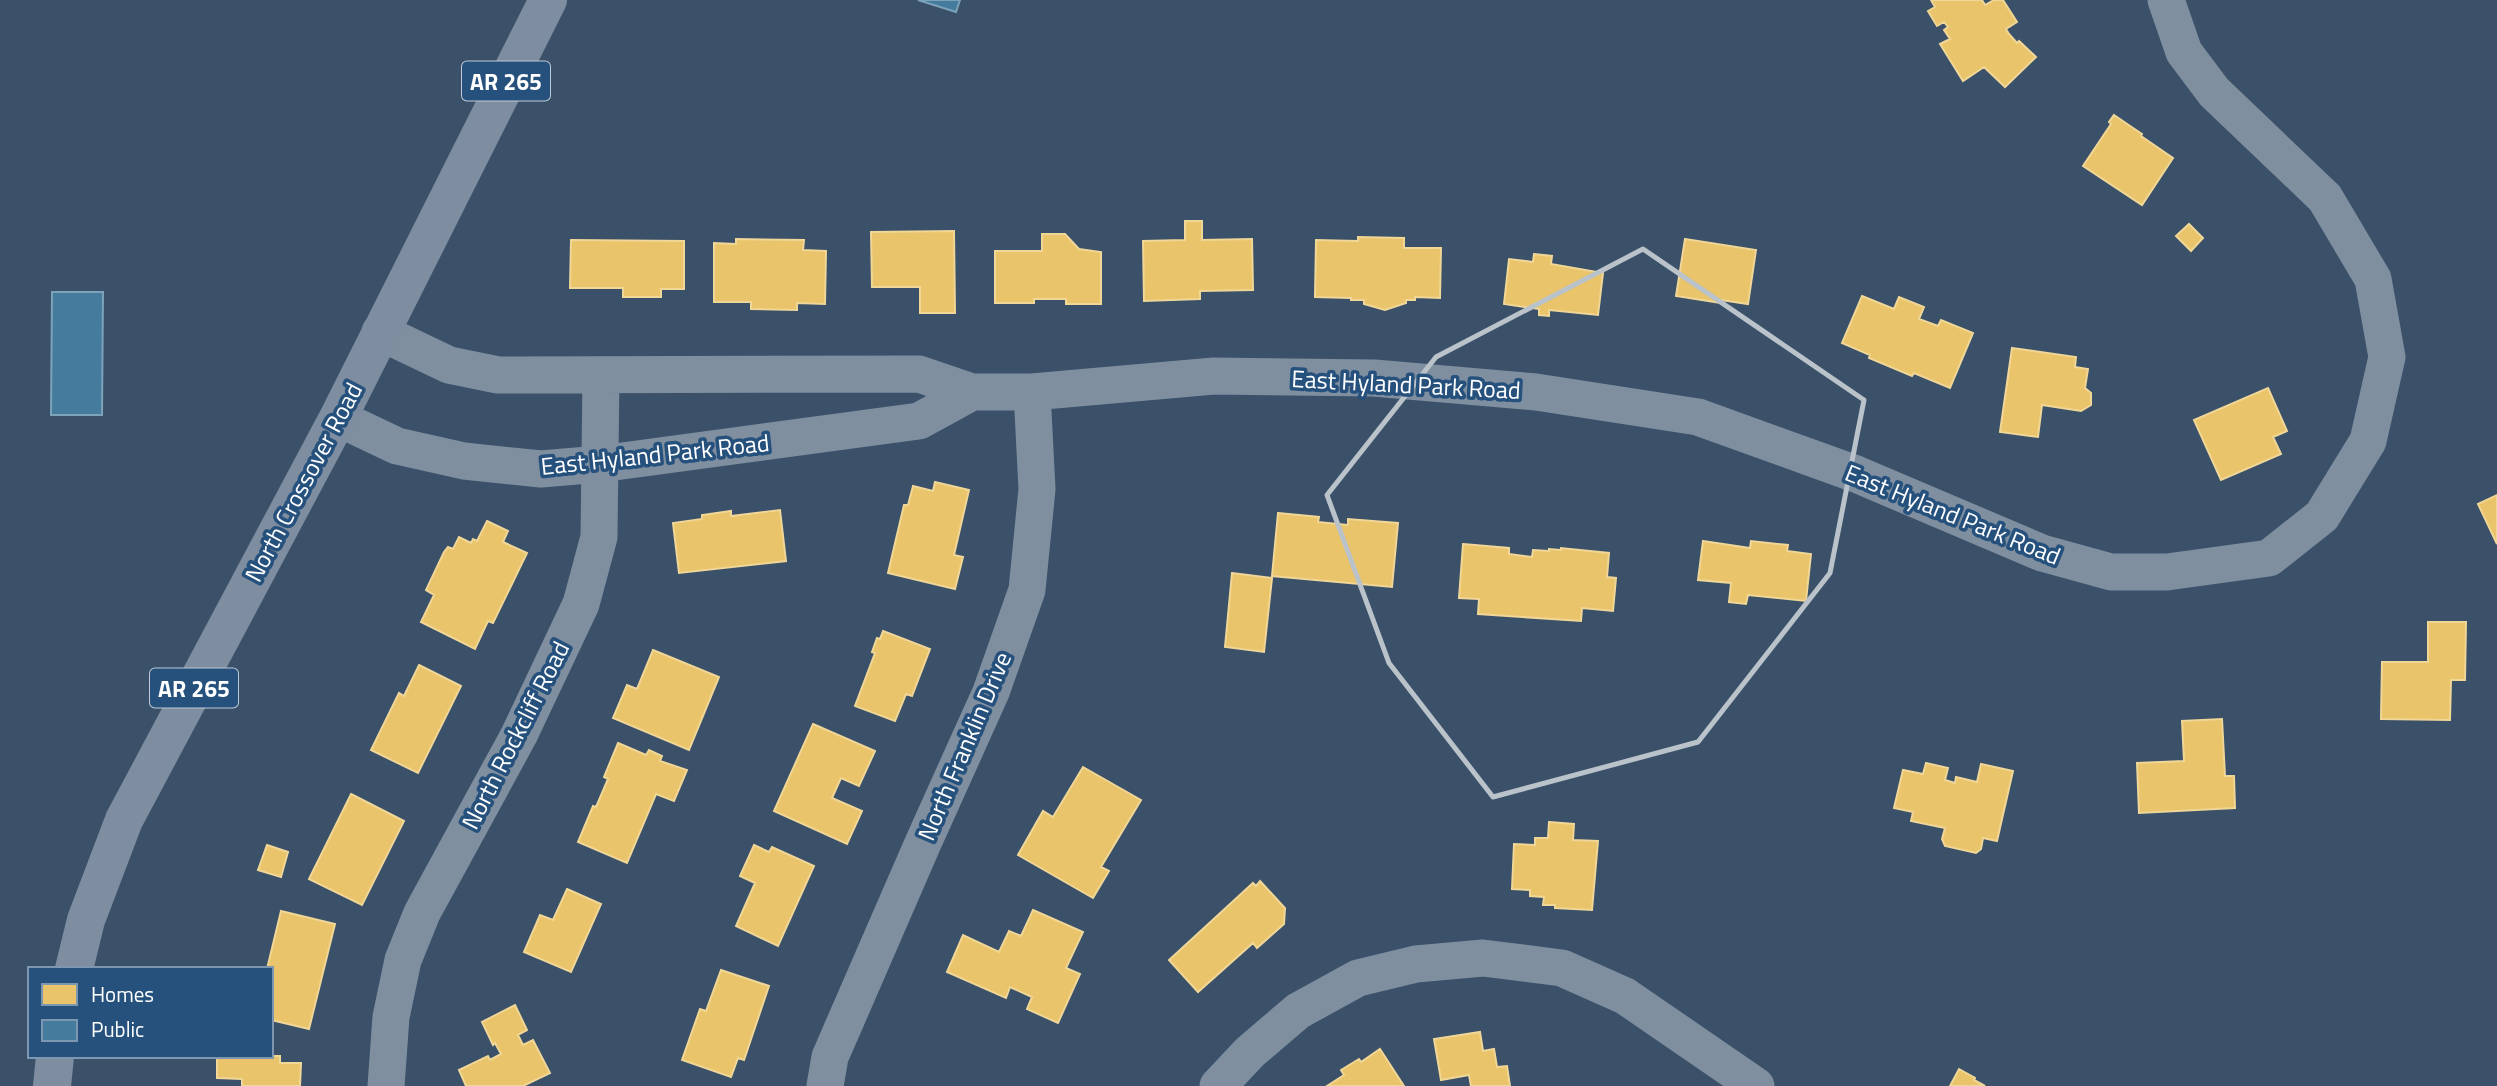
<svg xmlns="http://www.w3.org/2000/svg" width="2497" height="1086" font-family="'Titillium Web',sans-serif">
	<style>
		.homes { fill: #e9c46a; stroke: #f0d697; stroke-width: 2 }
		.public { fill: #457b9d; stroke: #7da3ba; stroke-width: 2 }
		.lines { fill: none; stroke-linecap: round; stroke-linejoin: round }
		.minor { stroke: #7f8fa0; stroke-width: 37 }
		.major { stroke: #7e8d9f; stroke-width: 38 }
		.marked { fill: none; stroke: #bac2ca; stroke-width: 5; stroke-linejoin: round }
		.labels { text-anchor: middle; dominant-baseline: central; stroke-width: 7; stroke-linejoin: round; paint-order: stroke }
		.shield { fill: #26517d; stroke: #becbd8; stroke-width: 2 }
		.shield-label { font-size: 23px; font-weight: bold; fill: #fff }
		.street-label { font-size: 24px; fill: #fff; stroke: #26517d }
	</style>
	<rect width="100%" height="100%" fill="#3a5169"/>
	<path class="homes" d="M 1931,0 L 1982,0 L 1985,5 L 1994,0 L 2003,0 L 2017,22 L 2006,29 L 2009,34 L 2017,43 L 2019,41 L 2036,57 L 2005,87 L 1984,67 L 1963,81 L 1940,44 L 1950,39 L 1944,30 L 1948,27 L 1944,22 L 1937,26 L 1928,11 L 1935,7 Z
		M 2114,115 L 2142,134 L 2141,136 L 2173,158 L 2142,205 L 2083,166 L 2111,124 L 2109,122 Z
		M 1185,221 L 1202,221 L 1202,240 L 1252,239 L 1253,290 L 1200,291 L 1200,299 L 1144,301 L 1143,241 L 1185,240 Z
		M 2189,224 L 2203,238 L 2191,251 L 2176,236 Z
		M 954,231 L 955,313 L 920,313 L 920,287 L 872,287 L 871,232 Z
		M 1042,234 L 1065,234 L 1079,249 L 1101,252 L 1101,304 L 1066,304 L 1066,299 L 1034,299 L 1034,303 L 995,303 L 995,251 L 1042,251 Z
		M 1358,237 L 1404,238 L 1404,248 L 1441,248 L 1440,298 L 1415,297 L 1415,300 L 1406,300 L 1406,303 L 1385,310 L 1364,304 L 1364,300 L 1351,300 L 1351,298 L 1315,297 L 1316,240 L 1358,241 Z
		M 736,239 L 804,240 L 803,250 L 826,251 L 825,304 L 797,303 L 797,310 L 751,309 L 751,302 L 714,302 L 714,243 L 736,244 Z
		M 1685,239 L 1756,250 L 1748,304 L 1721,300 L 1721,303 L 1676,296 Z
		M 571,240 L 684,241 L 684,289 L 661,289 L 661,297 L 623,297 L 623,288 L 570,288 Z
		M 1534,254 L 1552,256 L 1551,264 L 1603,273 L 1598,315 L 1549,310 L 1549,316 L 1539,315 L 1539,309 L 1504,304 L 1509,259 L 1533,262 Z
		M 1862,296 L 1894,309 L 1899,297 L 1924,307 L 1919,319 L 1938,326 L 1941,320 L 1973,333 L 1950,388 L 1914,373 L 1912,376 L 1869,358 L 1870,355 L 1842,343 Z
		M 2012,348 L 2076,357 L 2075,367 L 2088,369 L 2085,388 L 2091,393 L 2091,405 L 2081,411 L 2042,405 L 2038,437 L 2000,432 Z
		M 2268,388 L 2287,431 L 2273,437 L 2281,454 L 2221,480 L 2194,420 Z
		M 935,482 L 969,490 L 954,555 L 963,557 L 955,589 L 888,573 L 904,505 L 908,505 L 913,486 L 933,491 Z
		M 2497,495 L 2497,544 L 2478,504 Z
		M 780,510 L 786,561 L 679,573 L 673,523 L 702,519 L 702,515 L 731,511 L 731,516 Z
		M 1278,513 L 1319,517 L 1318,522 L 1348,525 L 1348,519 L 1398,523 L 1392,587 L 1272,576 Z
		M 487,521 L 508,531 L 503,542 L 527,553 L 493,623 L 488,621 L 475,649 L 421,622 L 434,595 L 426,590 L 444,552 L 448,547 L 453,549 L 459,537 L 471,543 L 473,539 L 477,541 Z
		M 1703,541 L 1750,548 L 1751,541 L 1788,545 L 1787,551 L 1811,554 L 1806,601 L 1748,595 L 1746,604 L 1729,602 L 1731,583 L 1698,580 Z
		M 1463,544 L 1509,548 L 1509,554 L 1532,557 L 1533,550 L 1549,551 L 1549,549 L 1561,550 L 1561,548 L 1609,553 L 1607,577 L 1616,578 L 1613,611 L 1582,608 L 1581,621 L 1478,614 L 1479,599 L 1459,598 Z
		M 1232,573 L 1272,578 L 1264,652 L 1225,647 Z
		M 2428,622 L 2466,622 L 2465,680 L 2451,680 L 2450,720 L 2381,719 L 2382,662 L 2428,662 Z
		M 883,631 L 930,649 L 912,696 L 906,694 L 895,721 L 855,706 L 875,653 L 872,652 L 877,638 L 880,639 Z
		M 653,650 L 719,677 L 689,750 L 613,718 L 627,685 L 637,689 Z
		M 419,665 L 461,686 L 418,773 L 371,750 L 399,693 L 404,696 Z
		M 2222,719 L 2225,776 L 2234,776 L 2235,808 L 2139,813 L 2137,763 L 2184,761 L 2182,721 Z
		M 813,724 L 875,751 L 859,786 L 841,778 L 832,798 L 862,811 L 847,844 L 774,811 Z
		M 618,743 L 646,755 L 649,750 L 662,756 L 660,761 L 687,770 L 674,801 L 656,794 L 627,863 L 578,842 L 593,806 L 596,807 L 608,779 L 604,777 Z
		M 1926,763 L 1948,768 L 1945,780 L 1955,783 L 1956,777 L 1977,782 L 1981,764 L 2013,771 L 1997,841 L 1983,838 L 1981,849 L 1976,853 L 1945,846 L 1942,839 L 1945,828 L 1911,821 L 1913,812 L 1894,808 L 1903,770 L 1923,774 Z
		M 1083,767 L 1141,800 L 1101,867 L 1109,871 L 1093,898 L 1018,855 L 1043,811 L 1053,817 Z
		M 351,794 L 404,821 L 362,905 L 309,879 Z
		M 1549,822 L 1574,824 L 1573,840 L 1598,841 L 1592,910 L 1555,908 L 1555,905 L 1543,905 L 1544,897 L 1530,896 L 1530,890 L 1512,889 L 1514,844 L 1535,845 L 1535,838 L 1548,838 Z
		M 267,845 L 288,852 L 281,877 L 258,870 Z
		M 754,845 L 769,852 L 772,847 L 814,866 L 778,946 L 736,926 L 755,883 L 740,876 Z
		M 1260,881 L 1285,908 L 1284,924 L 1257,948 L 1253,943 L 1198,992 L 1169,960 L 1253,883 L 1256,886 Z
		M 567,889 L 601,904 L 571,972 L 524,952 L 540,915 L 553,920 Z
		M 1033,910 L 1083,932 L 1066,968 L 1080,974 L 1058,1023 L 1027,1009 L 1032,997 L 1010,987 L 1006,998 L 947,972 L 963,935 L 999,952 L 1009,931 L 1021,936 Z
		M 281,911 L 335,924 L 309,1029 L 271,1020 L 271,969 L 267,969 Z
		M 721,970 L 769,986 L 744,1060 L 738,1058 L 731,1077 L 682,1060 L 700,1009 L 706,1011 Z
		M 515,1005 L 527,1030 L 518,1035 L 523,1045 L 533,1040 L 550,1073 L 523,1086 L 466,1086 L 459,1070 L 488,1056 L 490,1060 L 501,1054 L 495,1043 L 493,1045 L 482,1022 Z
		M 1480,1032 L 1483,1051 L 1494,1049 L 1497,1067 L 1507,1066 L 1510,1086 L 1471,1086 L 1469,1075 L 1441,1080 L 1434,1039 Z
		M 1380,1049 L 1404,1086 L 1327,1086 L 1344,1075 L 1341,1070 L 1359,1059 L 1361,1062 Z
		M 217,1056 L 280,1056 L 280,1063 L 301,1063 L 300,1086 L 242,1086 L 242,1079 L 217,1078 Z
		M 1959,1069 L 1975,1078 L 1974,1080 L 1985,1086 L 1950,1086 Z"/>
	<path class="public" d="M 918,0 L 960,0 L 956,12 Z
		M 52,292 L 103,292 L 102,415 L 51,415 Z"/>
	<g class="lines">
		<path class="minor" d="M 380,332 L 449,365 L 498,375 L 919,374 L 972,392 L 1032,392 L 1214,376 L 1374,378 L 1536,392 L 1698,417 L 1856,474 L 2042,553 L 2111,572 L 2167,572 L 2269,558 L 2322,516 L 2368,441 L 2387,357 L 2373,279 L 2325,198 L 2214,92 L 2184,52 L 2166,0
			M 338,418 L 397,446 L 464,461 L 541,469 L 600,464 L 919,421 L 972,392
			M 386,1086 L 391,1017 L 403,960 L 422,913 L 519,735 L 581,604 L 599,537 L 601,375
			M 825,1086 L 830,1057 L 923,843 L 991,692 L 1027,590 L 1037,489 L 1032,392
			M 1218,1086 L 1250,1052 L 1298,1011 L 1358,978 L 1416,964 L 1483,958 L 1562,968 L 1625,996 L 1756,1086"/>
		<path class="major" d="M 74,969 L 86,920 L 124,820 L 338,418 L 548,0
			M 52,1086 L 55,1056"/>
	</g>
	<path class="marked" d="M 1643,249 L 1864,400 L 1830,573 L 1698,742 L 1493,797 L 1389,663 L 1327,495 L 1436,357 Z"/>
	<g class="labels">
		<g class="shield">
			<rect x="462" y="61.5" width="88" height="39" rx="5"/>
			<rect x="150" y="668.5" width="88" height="39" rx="5"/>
		</g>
		<g class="shield-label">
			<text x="506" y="81">AR 265</text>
			<text x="194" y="688">AR 265</text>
		</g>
		<g class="street-label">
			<text transform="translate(1406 384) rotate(3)">East Hyland Park Road</text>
			<text transform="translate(655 454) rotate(-6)">East Hyland Park Road</text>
			<text transform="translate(303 482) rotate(-62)">North Crossover Road</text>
			<text transform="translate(1953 514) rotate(22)">East Hyland Park Road</text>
			<text transform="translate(515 735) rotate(-63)">North Rockcliff Road</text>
			<text transform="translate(964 746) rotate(-67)">North Franklin Drive</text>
		</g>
	</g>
	<rect x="28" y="967" width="245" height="91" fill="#26517d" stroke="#7d97b1" stroke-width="2"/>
	<rect x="42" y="984" width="35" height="21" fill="#e9c46a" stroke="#7d97b1" stroke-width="2"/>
	<text x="91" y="1002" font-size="21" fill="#ffffff">Homes</text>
	<rect x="42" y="1020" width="35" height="21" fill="#457b9d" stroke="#7d97b1" stroke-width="2"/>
	<text x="91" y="1037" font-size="21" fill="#ffffff">Public</text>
</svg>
